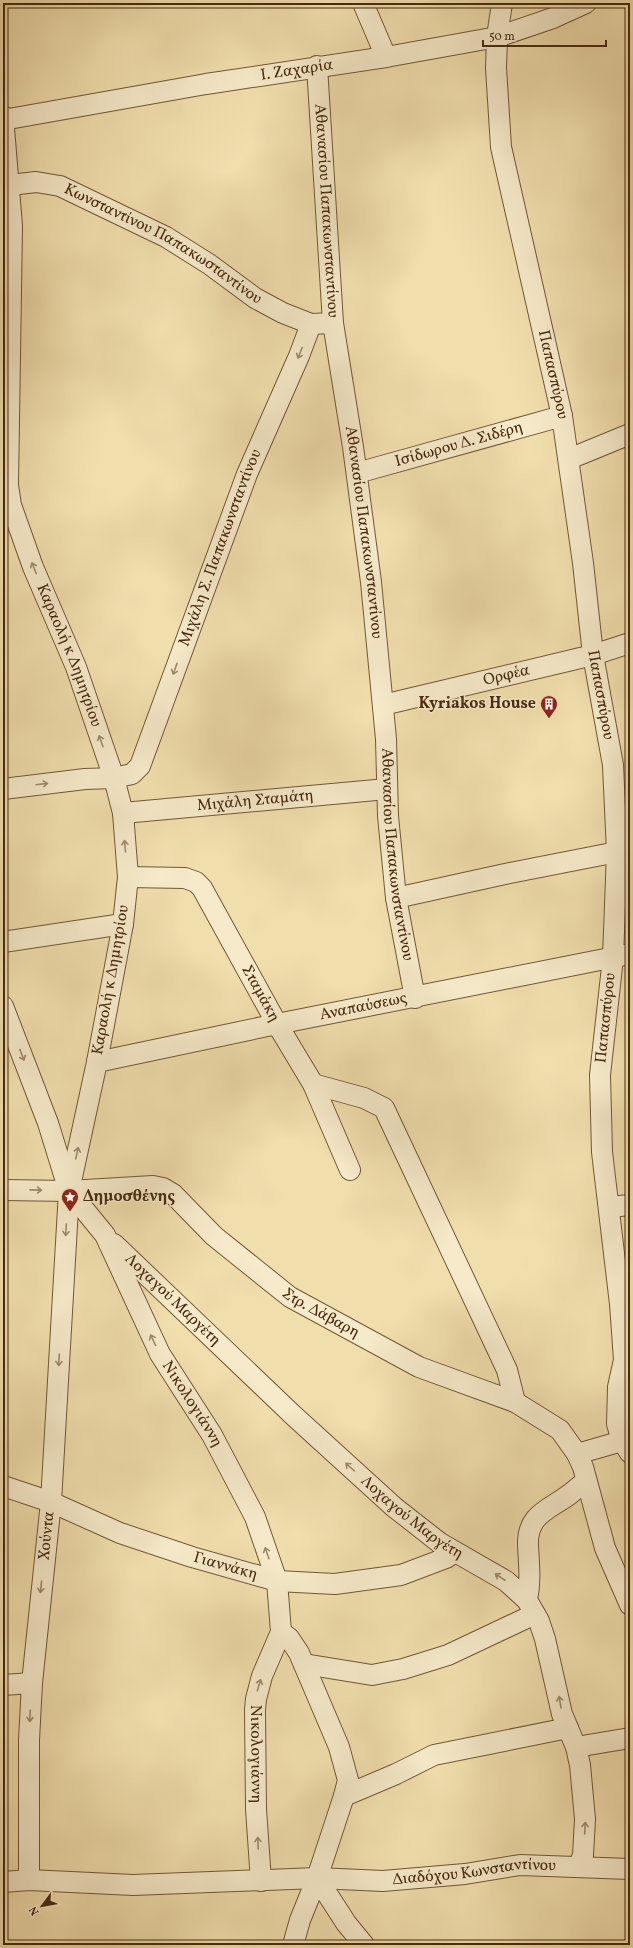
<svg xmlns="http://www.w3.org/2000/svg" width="633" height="1948" font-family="Vollkorn,serif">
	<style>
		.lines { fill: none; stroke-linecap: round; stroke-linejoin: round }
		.minor-casing { stroke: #725736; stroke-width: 22 }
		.minor { stroke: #f6eaca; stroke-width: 20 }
		.oneway { stroke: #9e8a6c }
		.labels { text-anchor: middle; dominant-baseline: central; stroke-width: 3; stroke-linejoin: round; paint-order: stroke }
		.street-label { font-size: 16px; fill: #472a0e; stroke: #f6eaca }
		.poi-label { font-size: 16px; font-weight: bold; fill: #472a0e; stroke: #f6eaca; text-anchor: end }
	</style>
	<rect width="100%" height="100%" fill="#f1dead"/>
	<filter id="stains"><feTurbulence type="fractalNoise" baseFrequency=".005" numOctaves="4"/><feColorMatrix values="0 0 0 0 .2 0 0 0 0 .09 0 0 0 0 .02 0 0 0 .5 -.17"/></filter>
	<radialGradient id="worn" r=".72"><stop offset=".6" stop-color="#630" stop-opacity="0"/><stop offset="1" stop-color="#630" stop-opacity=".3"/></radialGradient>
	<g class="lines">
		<g class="minor-casing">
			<g id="minor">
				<path d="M 363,3 L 386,57"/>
				<path id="s1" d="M 502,3 L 497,37 L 496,68 L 501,147 L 562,416 L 583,563 L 593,655 L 613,765 L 617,852 L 613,958 L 600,1075 L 602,1152 L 620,1304 L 624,1360 L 618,1387 L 617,1424 L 622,1441 L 630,1453"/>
				<path id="s2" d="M 317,66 L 333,323 L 353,447 L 371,582 L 386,739 L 388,816 L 396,898 L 415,998"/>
				<path id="s3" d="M 3,116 L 12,226 L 8,485 L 11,505 L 33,567 L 76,667 L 114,778 L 123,813 L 128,877 L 123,924 L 97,1062 L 69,1191 L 51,1502 L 32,1683 L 29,1740 L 29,1880"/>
				<path id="s4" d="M 3,120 L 206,84 L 386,57 L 497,37 L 553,18 L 586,3"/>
				<path id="s5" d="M 10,185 L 36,182 L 60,186 L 166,237 L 209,264 L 255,298 L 283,313 L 311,324"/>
				<path d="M 569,459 L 630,434"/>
				<path id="s6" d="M 357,473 L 562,416"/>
				<path id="s7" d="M 383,705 L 593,655 L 630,643"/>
				<path id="s8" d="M 3,789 L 85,779 L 114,778 L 132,774 L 140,766 L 247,474 L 299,356 L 311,324 L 333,323"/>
				<path id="s9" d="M 123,813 L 387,789"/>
				<path id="s10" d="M 128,877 L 185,878 L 196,882 L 202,888 L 277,1024 L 313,1084 L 350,1170"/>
				<path d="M 396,898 L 505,874 L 617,852"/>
				<path d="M 3,942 L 123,924"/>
				<path id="s11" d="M 3,1006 L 48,1123 L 69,1191 L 105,1235 L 160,1354 L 212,1435 L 255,1517 L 277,1581 L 281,1632 L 262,1676 L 256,1699 L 255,1710 L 256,1809 L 261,1881"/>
				<path id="s12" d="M 97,1062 L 277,1024 L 630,954"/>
				<path d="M 313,1084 L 364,1098 L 384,1108 L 507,1370 L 515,1402"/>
				<path id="s13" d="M 3,1190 L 69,1191 L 153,1186 L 163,1188 L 173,1194 L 214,1236 L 290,1297 L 419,1367 L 515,1402 L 560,1430 L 577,1454 L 583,1467 L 605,1548 L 630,1605"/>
				<path d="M 610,1207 L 630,1205"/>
				<path id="s14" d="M 114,1244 L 294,1416 L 394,1507 L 440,1543 L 506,1581 L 527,1600 L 539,1621 L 545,1639 L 562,1714 L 576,1747 L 580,1765 L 585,1819 L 583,1855 L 579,1866"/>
				<path d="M 577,1454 L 622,1441"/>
				<path id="s15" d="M 3,1486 L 51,1502 L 120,1533 L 192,1557 L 277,1581 L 335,1584 L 401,1575 L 446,1558 L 455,1552"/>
				<path d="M 527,1600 C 531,1581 529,1565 528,1545 C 527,1514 549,1510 570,1494 C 575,1490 581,1485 586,1481"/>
				<path d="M 281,1632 L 289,1638 L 299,1653 L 339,1747 L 348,1780 L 344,1796"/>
				<path d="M 304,1664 L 372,1675 L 403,1669 L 448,1655 L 535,1614"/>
				<path d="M 3,1685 L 32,1683"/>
				<path d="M 576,1747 L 630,1738"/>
				<path d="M 317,1878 L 346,1923 L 364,1945"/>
				<path id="s16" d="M 3,1882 L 29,1880 L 133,1885 L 317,1878 L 383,1881 L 465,1874 L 520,1865 L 630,1869"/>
				<path d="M 293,1945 L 300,1920 L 317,1878 L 344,1796 L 396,1774 L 434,1755 L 568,1728"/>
			</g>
		</g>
		<use href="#minor" class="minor"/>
	</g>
	<defs><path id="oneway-shaft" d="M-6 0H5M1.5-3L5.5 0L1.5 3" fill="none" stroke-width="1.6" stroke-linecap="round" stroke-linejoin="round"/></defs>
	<g class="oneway">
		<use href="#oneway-shaft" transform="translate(300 353) rotate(112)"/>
		<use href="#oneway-shaft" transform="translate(34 568) rotate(-112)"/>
		<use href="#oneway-shaft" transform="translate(175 669) rotate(110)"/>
		<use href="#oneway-shaft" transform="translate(101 741) rotate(-109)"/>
		<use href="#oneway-shaft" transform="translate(42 784) rotate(-7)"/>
		<use href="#oneway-shaft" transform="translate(125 846) rotate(-95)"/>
		<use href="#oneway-shaft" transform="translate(22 1055) rotate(69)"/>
		<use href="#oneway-shaft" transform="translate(77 1153) rotate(-78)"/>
		<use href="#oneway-shaft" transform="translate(36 1190) rotate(1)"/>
		<use href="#oneway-shaft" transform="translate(66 1230) rotate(93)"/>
		<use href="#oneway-shaft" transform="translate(153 1340) rotate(-115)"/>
		<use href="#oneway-shaft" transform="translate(59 1360) rotate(93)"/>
		<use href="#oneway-shaft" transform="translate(350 1467) rotate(-138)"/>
		<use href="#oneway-shaft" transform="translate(267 1553) rotate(-109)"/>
		<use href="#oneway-shaft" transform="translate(500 1577) rotate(-147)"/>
		<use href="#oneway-shaft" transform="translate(41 1587) rotate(96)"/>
		<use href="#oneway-shaft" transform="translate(259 1685) rotate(-74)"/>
		<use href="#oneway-shaft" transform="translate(560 1702) rotate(-100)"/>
		<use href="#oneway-shaft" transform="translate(30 1716) rotate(92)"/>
		<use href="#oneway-shaft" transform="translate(585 1828) rotate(-87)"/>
		<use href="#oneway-shaft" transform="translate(258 1843) rotate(-92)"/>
	</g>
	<defs>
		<g id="building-pin" transform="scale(0.9)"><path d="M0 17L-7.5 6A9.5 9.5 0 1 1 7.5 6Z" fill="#8f2418" stroke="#f6eaca"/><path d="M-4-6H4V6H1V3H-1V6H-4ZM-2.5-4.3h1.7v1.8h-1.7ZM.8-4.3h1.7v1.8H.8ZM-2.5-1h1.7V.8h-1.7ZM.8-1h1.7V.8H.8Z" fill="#fff"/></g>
		<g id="sight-pin" transform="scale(0.9)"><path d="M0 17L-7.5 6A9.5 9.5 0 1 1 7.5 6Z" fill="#8f2418" stroke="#f6eaca"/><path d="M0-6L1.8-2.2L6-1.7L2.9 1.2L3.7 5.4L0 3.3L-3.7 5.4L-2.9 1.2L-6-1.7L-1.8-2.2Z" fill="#fff"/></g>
	</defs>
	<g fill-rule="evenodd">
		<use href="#building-pin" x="549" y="704"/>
		<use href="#sight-pin" x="70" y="1197"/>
	</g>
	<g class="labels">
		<g class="street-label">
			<text stroke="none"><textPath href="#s4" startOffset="298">Ι. Ζαχαρία</textPath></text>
			<text stroke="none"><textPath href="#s2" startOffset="145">Αθανασίου Παπακωνσταντίνου</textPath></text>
			<text stroke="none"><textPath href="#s5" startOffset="169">Κωνσταντίνου Παπακωσταντίνου</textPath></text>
			<text stroke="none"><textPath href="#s1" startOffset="378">Παπασπύρου</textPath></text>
			<text stroke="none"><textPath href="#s6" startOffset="106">Ισίδωρου Δ. Σιδέρη</textPath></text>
			<text stroke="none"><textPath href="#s2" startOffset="469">Αθανασίου Παπακωνσταντίνου</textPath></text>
			<text stroke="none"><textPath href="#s8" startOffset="374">Μιχάλη Σ. Παπακωνσταντίνου</textPath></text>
			<text stroke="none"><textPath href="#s3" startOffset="551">Καραολή κ Δημητρίου</textPath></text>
			<text stroke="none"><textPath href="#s7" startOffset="127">Ορφέα</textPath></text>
			<text stroke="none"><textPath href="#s1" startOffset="702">Παπασπύρου</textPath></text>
			<text stroke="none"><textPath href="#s9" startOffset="133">Μιχάλη Σταμάτη</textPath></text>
			<text stroke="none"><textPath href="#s2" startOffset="793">Αθανασίου Παπακωνσταντίνου</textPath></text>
			<text transform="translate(111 980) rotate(-80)">Καραολή κ Δημητρίου</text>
			<text stroke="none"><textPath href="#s10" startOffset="198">Σταμάκη</textPath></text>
			<text stroke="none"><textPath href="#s12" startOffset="272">Αναπαύσεως</textPath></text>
			<text transform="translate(606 1018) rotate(-84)">Παπασπύρου</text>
			<text stroke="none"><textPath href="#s14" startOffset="81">Λοχαγού Μαργέτη</textPath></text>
			<text stroke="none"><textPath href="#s13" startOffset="363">Στρ. Δάβαρη</textPath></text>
			<text stroke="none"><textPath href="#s11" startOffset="444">Νικολογιάννη</textPath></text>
			<text stroke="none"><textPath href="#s14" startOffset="405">Λοχαγού Μαργέτη</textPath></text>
			<text transform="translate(47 1536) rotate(-84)">Χούντα</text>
			<text stroke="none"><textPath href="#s15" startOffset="237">Γιαννάκη</textPath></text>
			<text stroke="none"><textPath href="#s11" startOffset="819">Νικολογιάννη</textPath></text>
			<text stroke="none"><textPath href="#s16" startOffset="472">Διαδόχου Κωνσταντίνου</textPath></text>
		</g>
		<g class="poi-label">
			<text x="536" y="704">Kyriakos House</text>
			<text x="83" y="1197" text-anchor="start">Δημοσθένης</text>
		</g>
	</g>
	<rect width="633" height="1948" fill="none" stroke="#f1dead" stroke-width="16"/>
	<rect x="4" y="4" width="625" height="1940" fill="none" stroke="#472a0e" stroke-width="2"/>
	<rect x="8" y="8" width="617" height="1932" fill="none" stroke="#472a0e"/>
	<g transform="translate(42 1906) rotate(238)" stroke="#f6eaca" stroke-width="3" paint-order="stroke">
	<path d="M0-3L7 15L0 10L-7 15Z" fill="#472a0e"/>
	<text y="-6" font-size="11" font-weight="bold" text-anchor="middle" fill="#472a0e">N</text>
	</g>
	<path d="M483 40v6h123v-6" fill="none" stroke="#472a0e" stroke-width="2"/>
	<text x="489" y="40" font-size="12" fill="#472a0e" stroke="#f6eaca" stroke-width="3" paint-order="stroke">50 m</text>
	<rect width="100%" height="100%" filter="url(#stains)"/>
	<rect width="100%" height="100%" fill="url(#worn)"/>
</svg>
